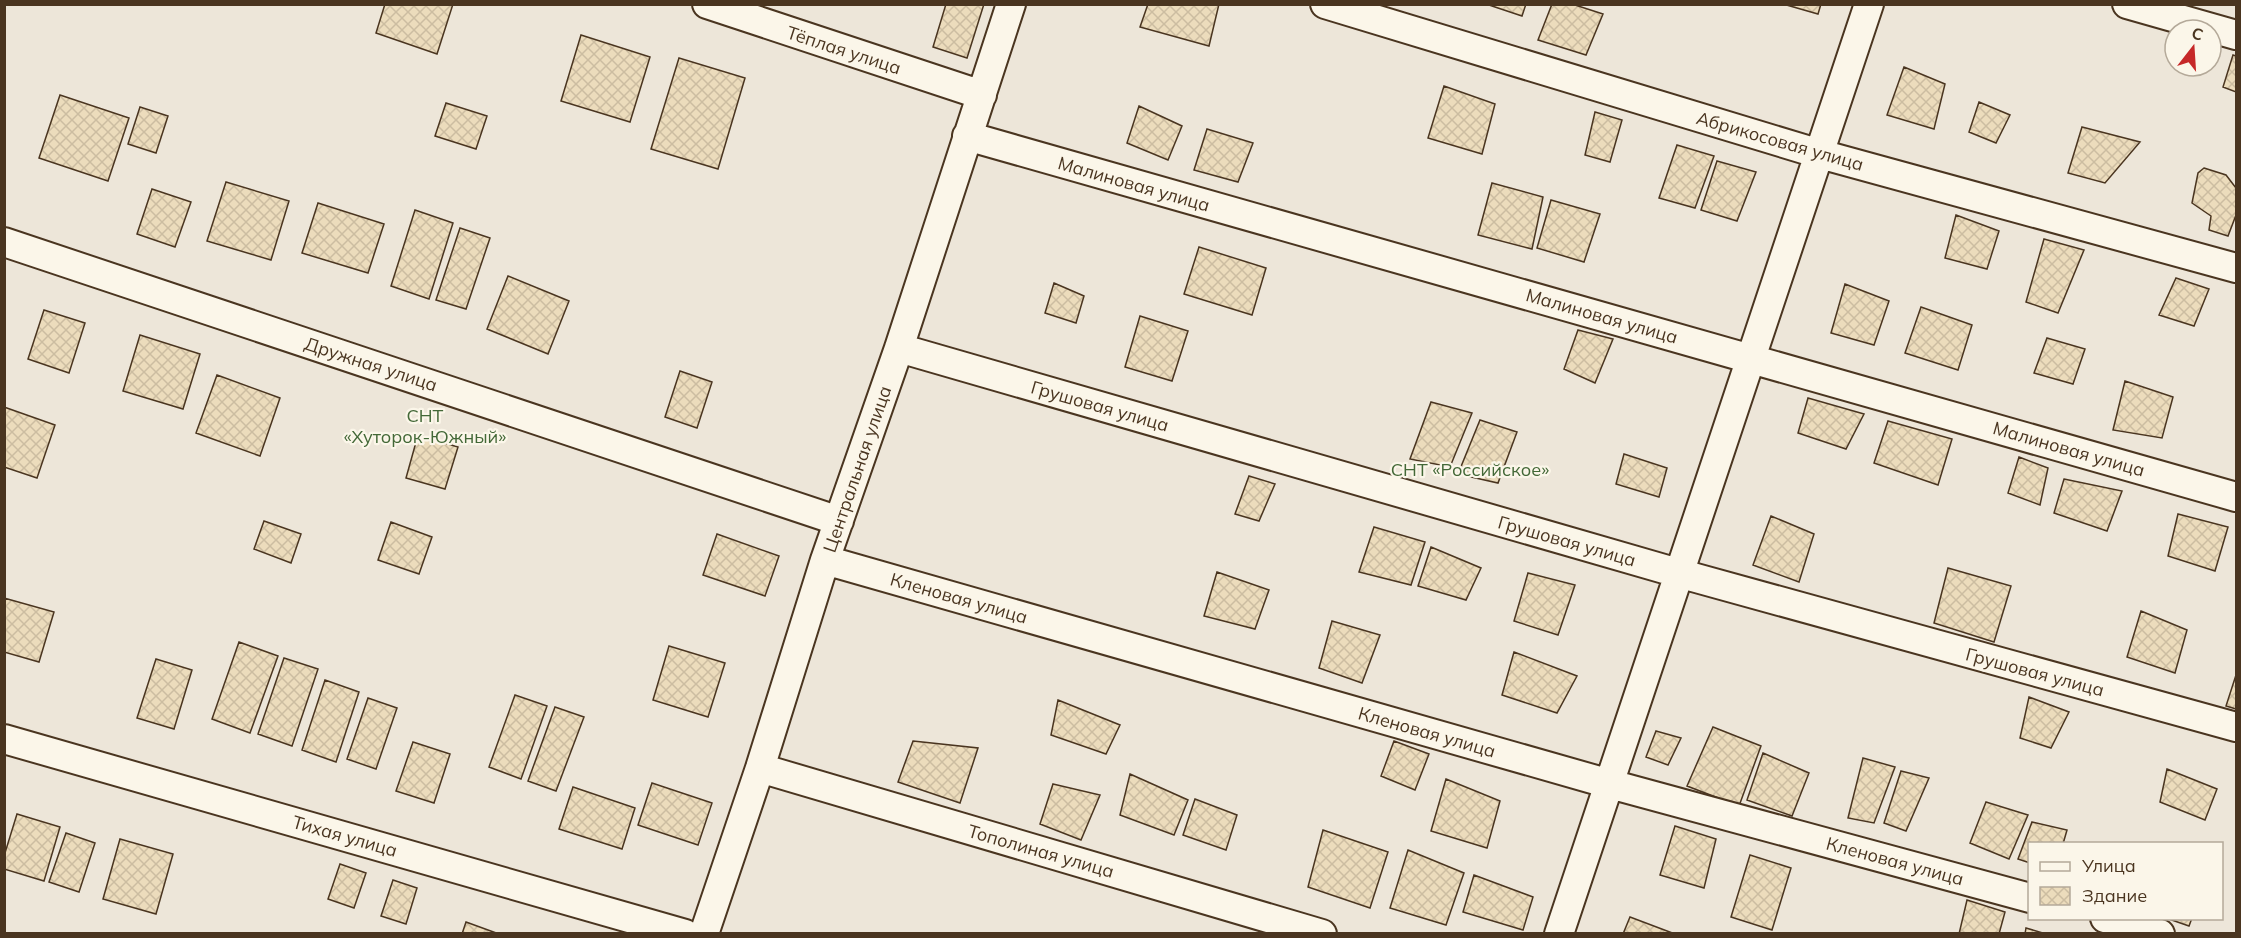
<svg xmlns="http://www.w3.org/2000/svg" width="2241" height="938" font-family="Mulish,sans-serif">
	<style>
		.garden { fill: #ede6d9; stroke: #887966; stroke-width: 1.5; fill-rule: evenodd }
		.building { fill: url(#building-cross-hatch); stroke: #4a3520; stroke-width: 1.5 }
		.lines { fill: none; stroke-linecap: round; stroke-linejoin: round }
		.minor-casing { stroke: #4a3520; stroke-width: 32 }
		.minor { stroke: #fbf6e9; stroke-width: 28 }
		.labels { text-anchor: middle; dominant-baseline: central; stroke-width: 4.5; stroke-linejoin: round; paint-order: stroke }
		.street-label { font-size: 18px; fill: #4a3520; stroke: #fbf6e9 }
		.park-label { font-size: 18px; fill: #436837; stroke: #fbf6e9 }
	</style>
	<defs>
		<pattern id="building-cross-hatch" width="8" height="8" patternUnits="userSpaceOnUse" patternTransform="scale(1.5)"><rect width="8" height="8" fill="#ecdcbc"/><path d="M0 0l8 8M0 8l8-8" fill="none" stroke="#ccbda1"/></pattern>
	</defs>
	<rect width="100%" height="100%" fill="#fbf6e9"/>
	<path class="garden" d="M 5,5 L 2236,5 L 2236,933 L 5,934 ZM 2175,30 L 2211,30 L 2211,66 L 2175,66 ZM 2030,844 L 2222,844 L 2222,918 L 2030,918 Z"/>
	<path class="building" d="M 385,4 L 453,4 L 437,54 L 376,33 Z
		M 946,4 L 984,4 L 967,58 L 933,47 Z
		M 1148,4 L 1219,4 L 1209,46 L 1140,27 Z
		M 1486,4 L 1526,4 L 1522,16 Z
		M 1552,4 L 1572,4 L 1603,14 L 1586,55 L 1538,40 Z
		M 1783,4 L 1821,4 L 1818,14 Z
		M 581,35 L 650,57 L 630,122 L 561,101 Z
		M 2233,55 L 2236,56 L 2236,92 L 2223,87 Z
		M 679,58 L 745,78 L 718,169 L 651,149 Z
		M 1904,67 L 1945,84 L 1934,129 L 1887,115 Z
		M 1444,86 L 1495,104 L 1482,154 L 1428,138 Z
		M 60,95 L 129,118 L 108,181 L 39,158 Z
		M 1979,102 L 2010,115 L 1996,143 L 1969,132 Z
		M 446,103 L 487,116 L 476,149 L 435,136 Z
		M 1139,106 L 1182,126 L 1168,160 L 1127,143 Z
		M 140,107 L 168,116 L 156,153 L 128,144 Z
		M 1595,112 L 1622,120 L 1610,162 L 1585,155 Z
		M 2082,127 L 2140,142 L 2105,183 L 2068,173 Z
		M 1207,129 L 1253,143 L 1238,182 L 1194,170 Z
		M 1677,145 L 1714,156 L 1695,208 L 1659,198 Z
		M 1717,161 L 1756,172 L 1737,221 L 1701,210 Z
		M 2204,168 L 2226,175 L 2236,188 L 2236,215 L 2228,236 L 2209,230 L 2211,216 L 2192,203 L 2198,173 Z
		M 226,182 L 289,201 L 271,260 L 207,241 Z
		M 1492,183 L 1543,197 L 1532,249 L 1478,235 Z
		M 152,189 L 191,202 L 175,247 L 137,234 Z
		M 1551,200 L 1600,214 L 1584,262 L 1537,248 Z
		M 318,203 L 384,224 L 368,273 L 302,253 Z
		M 415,210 L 453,223 L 429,299 L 391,286 Z
		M 1956,215 L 1999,231 L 1987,269 L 1945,258 Z
		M 460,228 L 490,238 L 466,309 L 436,300 Z
		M 2044,239 L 2084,250 L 2058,313 L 2026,302 Z
		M 1199,247 L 1266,268 L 1252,315 L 1184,294 Z
		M 508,276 L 569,301 L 548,354 L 487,329 Z
		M 2176,278 L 2209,289 L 2194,326 L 2159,315 Z
		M 1054,283 L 1084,296 L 1076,323 L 1045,313 Z
		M 1845,284 L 1889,301 L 1874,345 L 1831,333 Z
		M 1921,307 L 1972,325 L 1958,370 L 1905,353 Z
		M 44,310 L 85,323 L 69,373 L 28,359 Z
		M 1140,316 L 1188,331 L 1172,381 L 1125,367 Z
		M 1578,330 L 1613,339 L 1595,383 L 1564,369 Z
		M 140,335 L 200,354 L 183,409 L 123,391 Z
		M 2047,338 L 2085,349 L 2073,384 L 2034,373 Z
		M 680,371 L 712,382 L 697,428 L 665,417 Z
		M 217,375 L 280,398 L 260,456 L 196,433 Z
		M 2125,381 L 2173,397 L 2162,438 L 2113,430 Z
		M 1808,398 L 1864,414 L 1846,449 L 1798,433 Z
		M 1431,402 L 1472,413 L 1450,467 L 1410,459 Z
		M 4,407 L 55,425 L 37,478 L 4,467 Z
		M 1480,420 L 1517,432 L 1498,483 L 1458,474 Z
		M 1888,421 L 1952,439 L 1938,485 L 1874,463 Z
		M 418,435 L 458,447 L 445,489 L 406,478 Z
		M 1624,454 L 1667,468 L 1659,497 L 1616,484 Z
		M 2019,457 L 2048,468 L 2040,505 L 2008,493 Z
		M 1249,476 L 1275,484 L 1259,521 L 1235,514 Z
		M 2064,479 L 2122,491 L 2107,531 L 2054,513 Z
		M 2178,514 L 2228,527 L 2215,571 L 2168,556 Z
		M 1771,516 L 1814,534 L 1799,582 L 1753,565 Z
		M 264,521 L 301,534 L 291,563 L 254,549 Z
		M 391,522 L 432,537 L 419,574 L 378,560 Z
		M 1374,527 L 1425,542 L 1411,585 L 1359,572 Z
		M 717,534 L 779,556 L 765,596 L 703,575 Z
		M 1431,547 L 1481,568 L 1466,600 L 1418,586 Z
		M 1948,568 L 2011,586 L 1994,642 L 1934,623 Z
		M 1217,572 L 1269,590 L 1255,629 L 1204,616 Z
		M 1528,573 L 1575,585 L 1558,635 L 1514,621 Z
		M 4,598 L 54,612 L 39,662 L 4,652 Z
		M 2141,611 L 2187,630 L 2175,673 L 2127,657 Z
		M 1332,621 L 1380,635 L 1362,683 L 1319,668 Z
		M 239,642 L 278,656 L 250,733 L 212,719 Z
		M 669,646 L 725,663 L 708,717 L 653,700 Z
		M 1514,652 L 1577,676 L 1557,713 L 1502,695 Z
		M 284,658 L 318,669 L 292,746 L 258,734 Z
		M 156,659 L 192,670 L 174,729 L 137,718 Z
		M 2236,675 L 2236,709 L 2226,706 Z
		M 325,680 L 359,692 L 336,762 L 302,750 Z
		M 515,695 L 547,706 L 521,779 L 489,767 Z
		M 2029,697 L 2069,712 L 2051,748 L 2020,738 Z
		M 368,698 L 397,708 L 376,769 L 347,759 Z
		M 1058,700 L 1120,725 L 1106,754 L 1051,735 Z
		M 555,707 L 584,717 L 556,791 L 528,781 Z
		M 1713,727 L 1761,746 L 1739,806 L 1687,786 Z
		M 1656,731 L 1681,738 L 1668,765 L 1646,757 Z
		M 913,741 L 978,748 L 960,803 L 898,782 Z
		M 1394,741 L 1429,754 L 1415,790 L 1381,776 Z
		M 413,742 L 450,754 L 434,803 L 396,791 Z
		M 1763,753 L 1809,773 L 1792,816 L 1747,800 Z
		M 1863,758 L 1895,767 L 1874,823 L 1848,818 Z
		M 2167,769 L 2217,789 L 2205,820 L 2160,802 Z
		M 1901,771 L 1929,778 L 1906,831 L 1884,823 Z
		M 1130,774 L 1188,800 L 1174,835 L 1120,815 Z
		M 1446,779 L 1500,801 L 1487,848 L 1431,831 Z
		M 652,783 L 712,803 L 698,845 L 638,825 Z
		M 1053,784 L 1100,795 L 1081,840 L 1040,824 Z
		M 573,787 L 635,808 L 622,849 L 559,829 Z
		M 1195,799 L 1237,815 L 1226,850 L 1183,835 Z
		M 1986,802 L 2028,815 L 2009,859 L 1970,843 Z
		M 17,814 L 60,827 L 44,881 L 4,869 L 4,856 Z
		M 2032,822 L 2067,830 L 2063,844 L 2030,844 L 2030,863 L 2018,859 Z
		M 1675,826 L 1716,839 L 1704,888 L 1660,875 Z
		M 1323,830 L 1388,852 L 1370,908 L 1308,887 Z
		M 66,833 L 95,843 L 79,892 L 49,882 Z
		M 120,839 L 173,854 L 156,914 L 103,899 Z
		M 1408,850 L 1464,873 L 1446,925 L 1390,908 Z
		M 1750,855 L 1791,868 L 1772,930 L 1731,917 Z
		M 340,864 L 366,873 L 354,908 L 328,899 Z
		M 1474,875 L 1533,897 L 1523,930 L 1463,912 Z
		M 393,880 L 417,888 L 406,924 L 381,916 Z
		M 1967,900 L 2005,912 L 1999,934 L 1959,934 Z
		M 1630,917 L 1675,934 L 1623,934 Z
		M 2166,918 L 2192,918 L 2189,926 Z
		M 466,922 L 499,934 L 462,934 Z
		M 2026,928 L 2046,934 L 2025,934 Z"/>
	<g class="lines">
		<g class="minor-casing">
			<path id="minor" d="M 707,4 L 982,95
				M 1325,4 L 1820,154 L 2236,268
				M 2127,4 L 2236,35
				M 967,136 L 2236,497
				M 4,242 L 839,521
				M 899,348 L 1678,573 L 2236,727
				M 825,560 L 1610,784 L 2030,898
				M 4,739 L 685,934
				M 760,768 L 1322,934
				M 2105,918 L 2160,934
				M 704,934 L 760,768 L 825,560 L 899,348 L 1011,4
				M 1559,934 L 1869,4"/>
		</g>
		<use href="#minor" class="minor"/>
	</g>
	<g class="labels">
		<g class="street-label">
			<text transform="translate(844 50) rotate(18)">Тёплая улица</text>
			<text transform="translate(1780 141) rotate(16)">Абрикосовая улица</text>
			<text transform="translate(1134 184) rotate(16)">Малиновая улица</text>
			<text transform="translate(1602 316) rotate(16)">Малиновая улица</text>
			<text transform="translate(371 364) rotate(18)">Дружная улица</text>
			<text transform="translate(1100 406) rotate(16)">Грушовая улица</text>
			<text transform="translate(2069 449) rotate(16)">Малиновая улица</text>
			<text transform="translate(857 469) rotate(-71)">Центральная улица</text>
			<text transform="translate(1567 541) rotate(16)">Грушовая улица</text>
			<text transform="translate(959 598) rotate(16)">Кленовая улица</text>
			<text transform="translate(2035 672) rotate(15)">Грушовая улица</text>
			<text transform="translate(1427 732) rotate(16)">Кленовая улица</text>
			<text transform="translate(345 836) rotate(16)">Тихая улица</text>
			<text transform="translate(1041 851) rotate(16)">Тополиная улица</text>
			<text transform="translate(1895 861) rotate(15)">Кленовая улица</text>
		</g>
		<g class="park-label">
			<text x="425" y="415">СНТ<tspan x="425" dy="21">«Хуторок-Южный»</tspan></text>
			<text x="1470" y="469">СНТ «Российское»</text>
		</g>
	</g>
	<rect width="2241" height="938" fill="none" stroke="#4a3520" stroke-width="12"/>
	<rect x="2028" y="842" width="195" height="78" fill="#fbf6e9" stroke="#b4a999" stroke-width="1.5"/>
	<rect x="2040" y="862" width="30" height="9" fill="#fbf6e9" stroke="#b4a999" stroke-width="1.5"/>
	<text x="2082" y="872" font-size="18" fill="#4a3520">Улица</text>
	<rect x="2040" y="887" width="30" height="18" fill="url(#building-cross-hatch)" stroke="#b4a999" stroke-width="1.5"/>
	<text x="2082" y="902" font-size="18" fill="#4a3520">Здание</text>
	<g transform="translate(2193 48) rotate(17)"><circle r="28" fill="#fbf6e9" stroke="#b4a999" stroke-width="1.5"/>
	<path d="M0-4.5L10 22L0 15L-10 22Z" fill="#c62828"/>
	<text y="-9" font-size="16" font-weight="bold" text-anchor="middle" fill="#4a3520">С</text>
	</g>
</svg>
